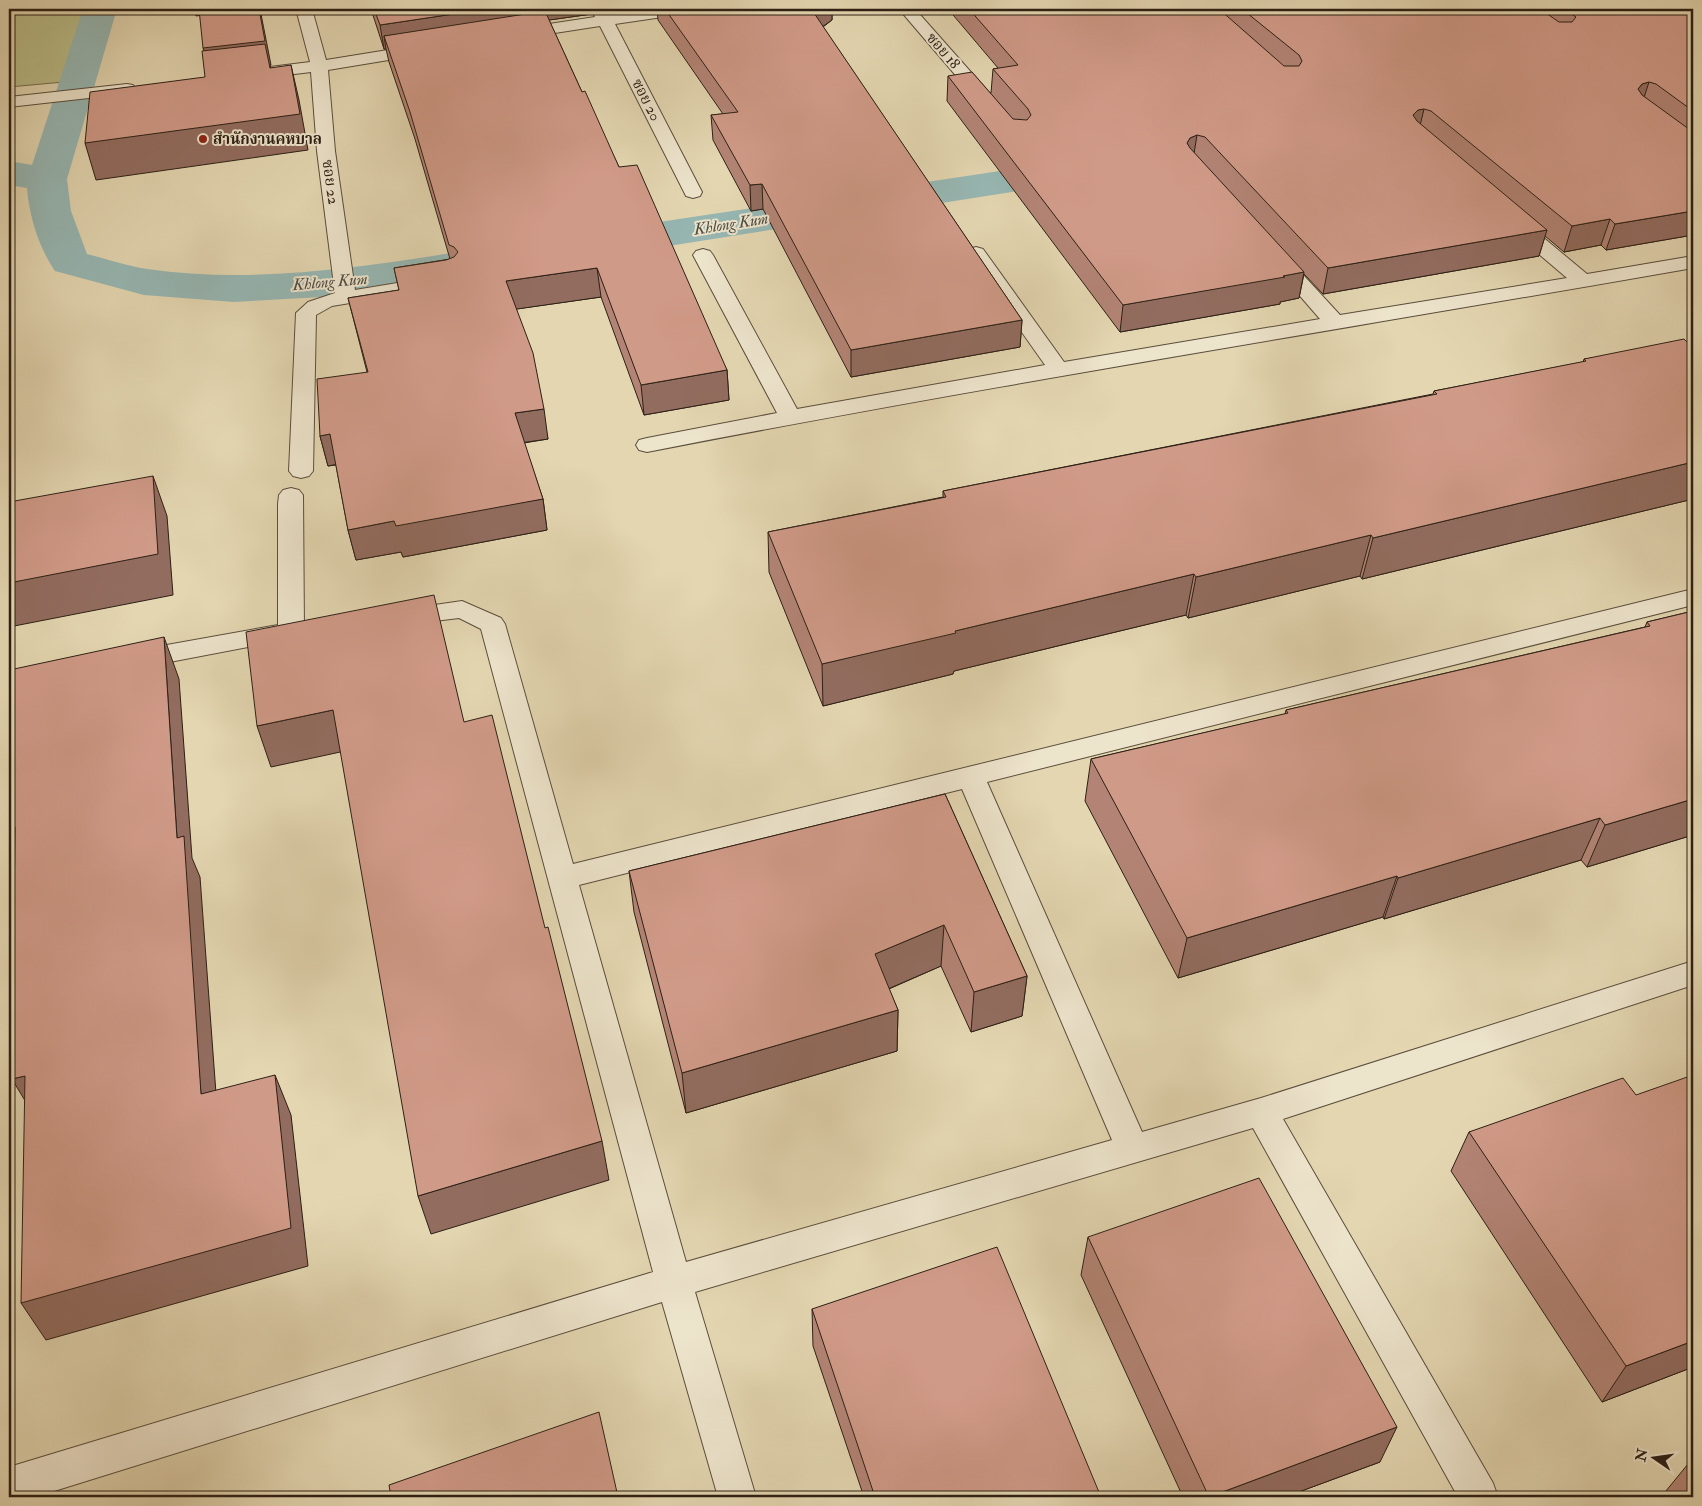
<svg xmlns="http://www.w3.org/2000/svg" width="1702" height="1506" font-family="'IM FELL Double Pica','Noto Serif Thai',serif">
	<style>
		.green { fill: #babc87; stroke: #746e4e }
		.lines { fill: none; stroke-linecap: round; stroke-linejoin: round }
		.canal { fill: #97b7b3; fill-rule: evenodd }
		.minor-casing { stroke: #5a4e3c; stroke-width: 2 }
		.minor { fill: #ede4cc; fill-rule: evenodd }
		.wall { fill: #b38475; stroke: #2d2015 }
		.shaded-wall { fill: #926c5f; stroke: #2d2015 }
		.building { fill: #d09a88; stroke: #2d2015 }
		.poi-dot { fill: #8f2418; stroke: #ede4cc; stroke-width: 2 }
		.labels { text-anchor: middle; dominant-baseline: central; stroke-width: 4; stroke-linejoin: round; paint-order: stroke }
		.far-street-label { font-size: 15px; fill: #2d2015; stroke: #ede4cc }
		.far-poi-label { font-size: 15px; font-weight: bold; fill: #2d2015; stroke: #ede4cc; text-anchor: start }
		.far-water-label { font-size: 16px; font-style: italic; fill: #4d4d44; stroke: #ede4cc }
	</style>
	<rect width="100%" height="100%" fill="#e3d6b1"/>
	<filter id="stains"><feTurbulence type="fractalNoise" baseFrequency=".004" numOctaves="4"/><feColorMatrix values="0 0 0 0 .2 0 0 0 0 .09 0 0 0 0 .02 0 0 0 .5 -.17"/></filter>
	<radialGradient id="worn" r=".72"><stop offset=".6" stop-color="#630" stop-opacity="0"/><stop offset="1" stop-color="#630" stop-opacity=".3"/></radialGradient>
	<path class="green" d="M 9,9 L 85,9 L 64,82 L 9,87 Z"/>
	<g class="lines">
		<path class="canal" d="M 83,9 L 117,9 L 67,179 L 71,211 L 87,254 C 107,259 127,266 147,269 C 257,285 368,266 477,249 L 492,253 L 498,262 L 492,271 L 477,275 L 340,296 L 234,302 L 144,295 L 55,271 C 39,248 29,216 27,188 L 9,185 L 9,161 L 32,165 Z
			M 1087,158 L 1101,162 L 1107,170 L 1101,178 L 586,259 L 571,255 L 565,246 L 571,237 L 586,233 Z"/>
		<g class="minor-casing">
			<path id="minor" d="M 296,9 L 312,9 L 326,60 L 425,44 L 431,46 L 433,49 L 431,52 L 425,54 L 328,70 L 335,151 L 355,290 L 434,277 L 441,279 L 444,283 L 441,287 L 434,289 L 332,306 L 316,315 L 313,471 L 309,476 L 301,478 L 293,476 L 289,471 L 296,313 L 308,302 L 335,293 L 317,151 L 311,72 L 254,79 L 248,78 L 246,74 L 248,70 L 254,69 L 310,62 Z
				M 591,9 L 607,9 L 610,15 L 653,9 L 691,9 L 689,12 L 683,14 L 615,24 L 702,192 L 700,196 L 693,198 L 686,196 L 684,192 L 600,26 L 516,39 L 510,37 L 508,34 L 510,31 L 516,29 L 595,17 Z
				M 899,9 L 915,9 L 993,97 L 996,101 L 993,105 L 987,106 L 981,105 Z
				M 127,84 L 133,85 L 136,89 L 133,93 L 9,107 L 9,97 Z
				M 1514,217 L 1521,219 L 1587,274 L 1693,256 L 1693,268 C 1345,329 995,384 647,452 L 639,450 L 636,445 L 639,440 L 647,438 L 777,413 L 693,255 L 696,251 L 703,249 L 710,251 L 713,255 L 797,409 L 1045,365 L 966,253 L 969,249 L 976,247 L 983,249 L 1064,362 L 1320,319 L 1266,257 L 1269,253 L 1276,251 L 1283,253 L 1340,315 L 1567,278 L 1507,227 L 1504,223 L 1507,219 Z
				M 291,488 L 299,490 L 303,495 L 304,631 L 300,637 L 133,669 L 124,666 L 120,660 L 124,654 L 133,651 L 278,625 L 278,504 L 279,495 L 283,490 Z
				M 1693,589 L 1693,605 L 987,782 L 1142,1132 L 1261,1098 L 1693,961 L 1693,985 L 1283,1119 L 1493,1483 L 1498,1497 L 1458,1497 L 1253,1128 L 695,1292 L 756,1497 L 718,1497 L 662,1302 L 35,1497 L 9,1497 L 9,1467 L 653,1272 L 481,629 L 459,618 L 402,625 L 393,623 L 389,617 L 393,611 L 462,601 L 501,618 L 505,624 L 573,864 ZM 962,789 L 1112,1140 L 686,1262 L 579,885 Z
				M 51,666 L 60,669 L 64,675 L 60,681 L 9,691 L 9,673 Z"/>
		</g>
		<use href="#minor" class="minor"/>
	</g>
	<path class="wall" d="M 371,9 L 591,9 L 592,14 L 549,20 L 582,92 L 619,167 L 727,370 L 729,400 L 644,415 L 601,297 L 516,309 L 548,439 L 524,443 L 543,499 L 547,530 L 403,557 L 401,552 L 356,560 L 348,530 L 336,465 L 328,466 L 320,436 L 367,372 L 348,298 L 399,290 L 394,268 L 450,259 L 415,139 L 389,62 L 386,49 L 384,49 Z
		M 657,9 L 832,9 L 832,20 L 823,27 L 1022,320 L 1020,347 L 851,377 L 763,209 L 751,211 L 713,140 L 711,115 L 723,114 L 658,20 Z
		M 948,9 L 1693,9 L 1693,235 L 1606,250 L 1601,245 L 1564,252 L 1545,236 L 1539,256 L 1323,294 L 1304,274 L 1299,298 L 1280,302 L 1280,304 L 1120,332 L 947,101 L 948,76 L 991,93 L 993,69 L 998,68 Z
		M 1693,348 L 1693,499 L 1362,579 L 1360,576 L 1188,618 L 1186,615 L 954,671 L 953,674 L 823,706 L 769,572 L 768,532 L 943,497 L 943,491 L 1433,394 L 1434,391 L 1583,362 L 1584,359 Z
		M 1693,611 L 1693,835 L 1587,867 L 1581,860 L 1384,919 L 1383,917 L 1178,978 L 1085,801 L 1091,759 L 1285,714 L 1286,710 L 1645,627 L 1647,622 Z
		M 945,794 L 1027,976 L 1022,1016 L 971,1032 L 941,966 L 889,989 L 898,1010 L 897,1051 L 686,1113 L 634,912 L 629,871 Z
		M 1636,1095 L 1693,1367 L 1602,1402 L 1451,1171 L 1469,1132 Z
		M 1088,1237 L 1380,1462 L 1285,1497 L 1183,1497 L 1081,1275 Z
		M 812,1309 L 1101,1497 L 864,1497 L 813,1346 Z
		M 1693,1462 L 1693,1497 L 1661,1497 L 1688,1464 Z"/>
	<path class="shaded-wall" d="M 194,9 L 201,9 L 203,15 L 196,16 Z
		M 259,9 L 260,9 L 271,65 L 270,65 L 273,78 L 210,72 L 203,48 Z
		M 487,9 L 591,9 L 592,14 L 542,21 L 384,36 L 386,49 L 384,49 L 380,25 Z
		M 610,9 L 628,9 L 610,11 Z
		M 814,9 L 832,9 L 832,20 L 812,34 L 812,10 Z
		M 291,65 L 299,100 L 308,150 L 96,180 L 85,143 Z
		M 1649,82 L 1641,107 L 1638,89 L 1642,84 Z
		M 1424,109 L 1418,134 L 1413,115 L 1418,110 Z
		M 1197,135 L 1193,160 L 1187,143 L 1190,138 Z
		M 762,184 L 763,209 L 751,211 L 750,185 Z
		M 1693,211 L 1693,235 L 1606,250 L 1615,224 Z
		M 1610,219 L 1601,245 L 1564,252 L 1572,226 Z
		M 1547,230 L 1539,256 L 1323,294 L 1328,268 Z
		M 597,268 L 601,297 L 510,310 L 506,281 Z
		M 1304,272 L 1299,298 L 1280,302 L 1280,304 L 1120,332 L 1123,305 Z
		M 1022,320 L 1020,347 L 851,377 L 851,350 Z
		M 727,370 L 729,400 L 644,415 L 641,385 Z
		M 544,409 L 548,439 L 520,443 L 515,413 Z
		M 330,434 L 338,464 L 328,466 L 320,436 Z
		M 1693,462 L 1693,499 L 1362,579 L 1373,538 Z
		M 153,476 L 167,516 L 173,595 L 9,627 L 9,583 Z
		M 543,499 L 547,530 L 403,557 L 401,552 L 356,560 L 348,530 L 394,521 Z
		M 1371,535 L 1360,576 L 1188,618 L 1196,577 Z
		M 1194,574 L 1186,615 L 954,671 L 953,674 L 823,706 L 822,664 L 955,631 Z
		M 164,637 L 179,679 L 192,858 L 200,877 L 219,1134 L 201,1094 L 177,838 Z
		M 333,710 L 345,751 L 271,767 L 257,726 Z
		M 1693,799 L 1693,835 L 1587,867 L 1605,825 Z
		M 1600,818 L 1581,860 L 1384,919 L 1398,878 Z
		M 15,827 L 32,869 L 11,828 Z
		M 1397,876 L 1383,917 L 1178,978 L 1187,938 Z
		M 944,925 L 941,966 L 874,995 L 875,954 Z
		M 1027,976 L 1022,1016 L 971,1032 L 974,992 Z
		M 898,1010 L 897,1051 L 686,1113 L 682,1073 Z
		M 275,1075 L 291,1115 L 308,1266 L 46,1340 L 21,1303 Z
		M 25,1076 L 36,1119 L 12,1079 Z
		M 602,1141 L 609,1180 L 431,1234 L 418,1196 Z
		M 1693,1341 L 1693,1367 L 1602,1402 L 1626,1366 Z
		M 1397,1427 L 1380,1462 L 1285,1497 L 1209,1497 Z"/>
	<path class="building" d="M 199,9 L 259,9 L 265,41 L 203,48 Z
		M 374,9 L 487,9 L 380,25 Z
		M 665,9 L 814,9 L 812,10 L 1022,320 L 851,350 L 762,184 L 750,185 L 711,115 L 738,112 Z
		M 969,9 L 1219,9 L 1284,66 L 1299,66 L 1302,61 L 1299,55 L 1242,9 L 1540,9 L 1559,22 L 1572,22 L 1576,17 L 1564,9 L 1693,9 L 1693,111 L 1656,84 L 1649,82 L 1642,84 L 1638,89 L 1642,95 L 1693,132 L 1693,211 L 1615,224 L 1610,219 L 1572,226 L 1431,111 L 1424,109 L 1418,110 L 1413,115 L 1417,121 L 1547,230 L 1328,268 L 1205,137 L 1197,135 L 1190,138 L 1187,143 L 1190,148 L 1304,272 L 1283,276 L 1285,277 L 1123,305 L 948,76 L 972,72 L 1013,119 L 1027,120 L 1031,115 L 1028,109 L 993,69 L 1018,65 Z
		M 545,11 L 582,92 L 585,91 L 619,167 L 637,165 L 727,370 L 641,385 L 597,268 L 506,281 L 533,353 L 544,409 L 515,413 L 543,499 L 396,526 L 394,521 L 348,530 L 330,434 L 320,436 L 317,379 L 368,372 L 348,298 L 399,290 L 394,268 L 446,260 L 454,257 L 458,252 L 454,247 L 449,245 L 410,112 L 384,36 Z
		M 265,44 L 270,68 L 291,65 L 300,114 L 85,143 L 90,92 L 205,77 L 202,51 Z
		M 1684,339 L 1693,348 L 1693,462 L 1373,538 L 1371,535 L 1196,577 L 1194,574 L 955,631 L 956,633 L 822,664 L 768,532 L 946,497 L 943,491 L 1437,394 L 1434,391 L 1586,361 L 1584,359 Z
		M 153,476 L 158,554 L 9,583 L 9,502 Z
		M 434,595 L 464,722 L 492,715 L 545,928 L 548,927 L 602,1141 L 418,1196 L 333,710 L 257,726 L 246,632 Z
		M 1693,611 L 1693,799 L 1605,825 L 1600,818 L 1398,878 L 1397,876 L 1187,938 L 1091,759 L 1288,713 L 1286,710 L 1650,626 L 1647,622 Z
		M 164,637 L 177,838 L 184,836 L 201,1094 L 275,1075 L 291,1228 L 21,1303 L 25,1076 L 12,1079 L 15,827 L 11,828 L 14,669 Z
		M 945,794 L 1027,976 L 974,992 L 944,925 L 875,954 L 898,1010 L 682,1073 L 629,871 Z
		M 1693,1075 L 1693,1341 L 1626,1366 L 1469,1132 L 1623,1078 L 1636,1095 Z
		M 1259,1178 L 1397,1427 L 1209,1497 L 1088,1237 Z
		M 997,1247 L 1101,1497 L 875,1497 L 812,1309 Z
		M 599,1412 L 618,1497 L 391,1497 L 389,1485 Z
		M 1693,1462 L 1693,1471 L 1688,1464 Z"/>
	<circle class="poi-dot" cx="203" cy="139" r="5"/>
	<g class="labels">
		<g class="far-street-label">
			<text transform="translate(943 51) rotate(49)">ซอย 18</text>
			<text transform="translate(646 100) rotate(63)">ซอย 20</text>
			<text transform="translate(330 182) rotate(82)">ซอย 22</text>
		</g>
		<g class="far-poi-label">
			<text x="213" y="139">สำนักงานคหบาล</text>
		</g>
		<g class="far-water-label">
			<text transform="translate(731 224) rotate(-9)">Khlong Kum</text>
			<text transform="translate(330 282) rotate(-5)">Khlong Kum</text>
		</g>
	</g>
	<rect width="1702" height="1506" fill="none" stroke="#e3d6b1" stroke-width="30"/>
	<rect x="10" y="10" width="1682" height="1486" fill="none" stroke="#2d2015" stroke-width="2.5"/>
	<rect x="15" y="15" width="1672" height="1476" fill="none" stroke="#2d2015"/>
	<g transform="translate(1654 1458) rotate(283)" stroke="#ede4cc" stroke-width="4" paint-order="stroke">
	<path d="M0-4L9 19L0 12L-9 19Z" fill="#2d2015"/>
	<text y="-8" font-size="14" font-weight="bold" text-anchor="middle" fill="#2d2015">N</text>
	</g>
	<rect width="100%" height="100%" filter="url(#stains)"/>
	<rect width="100%" height="100%" fill="url(#worn)"/>
</svg>
